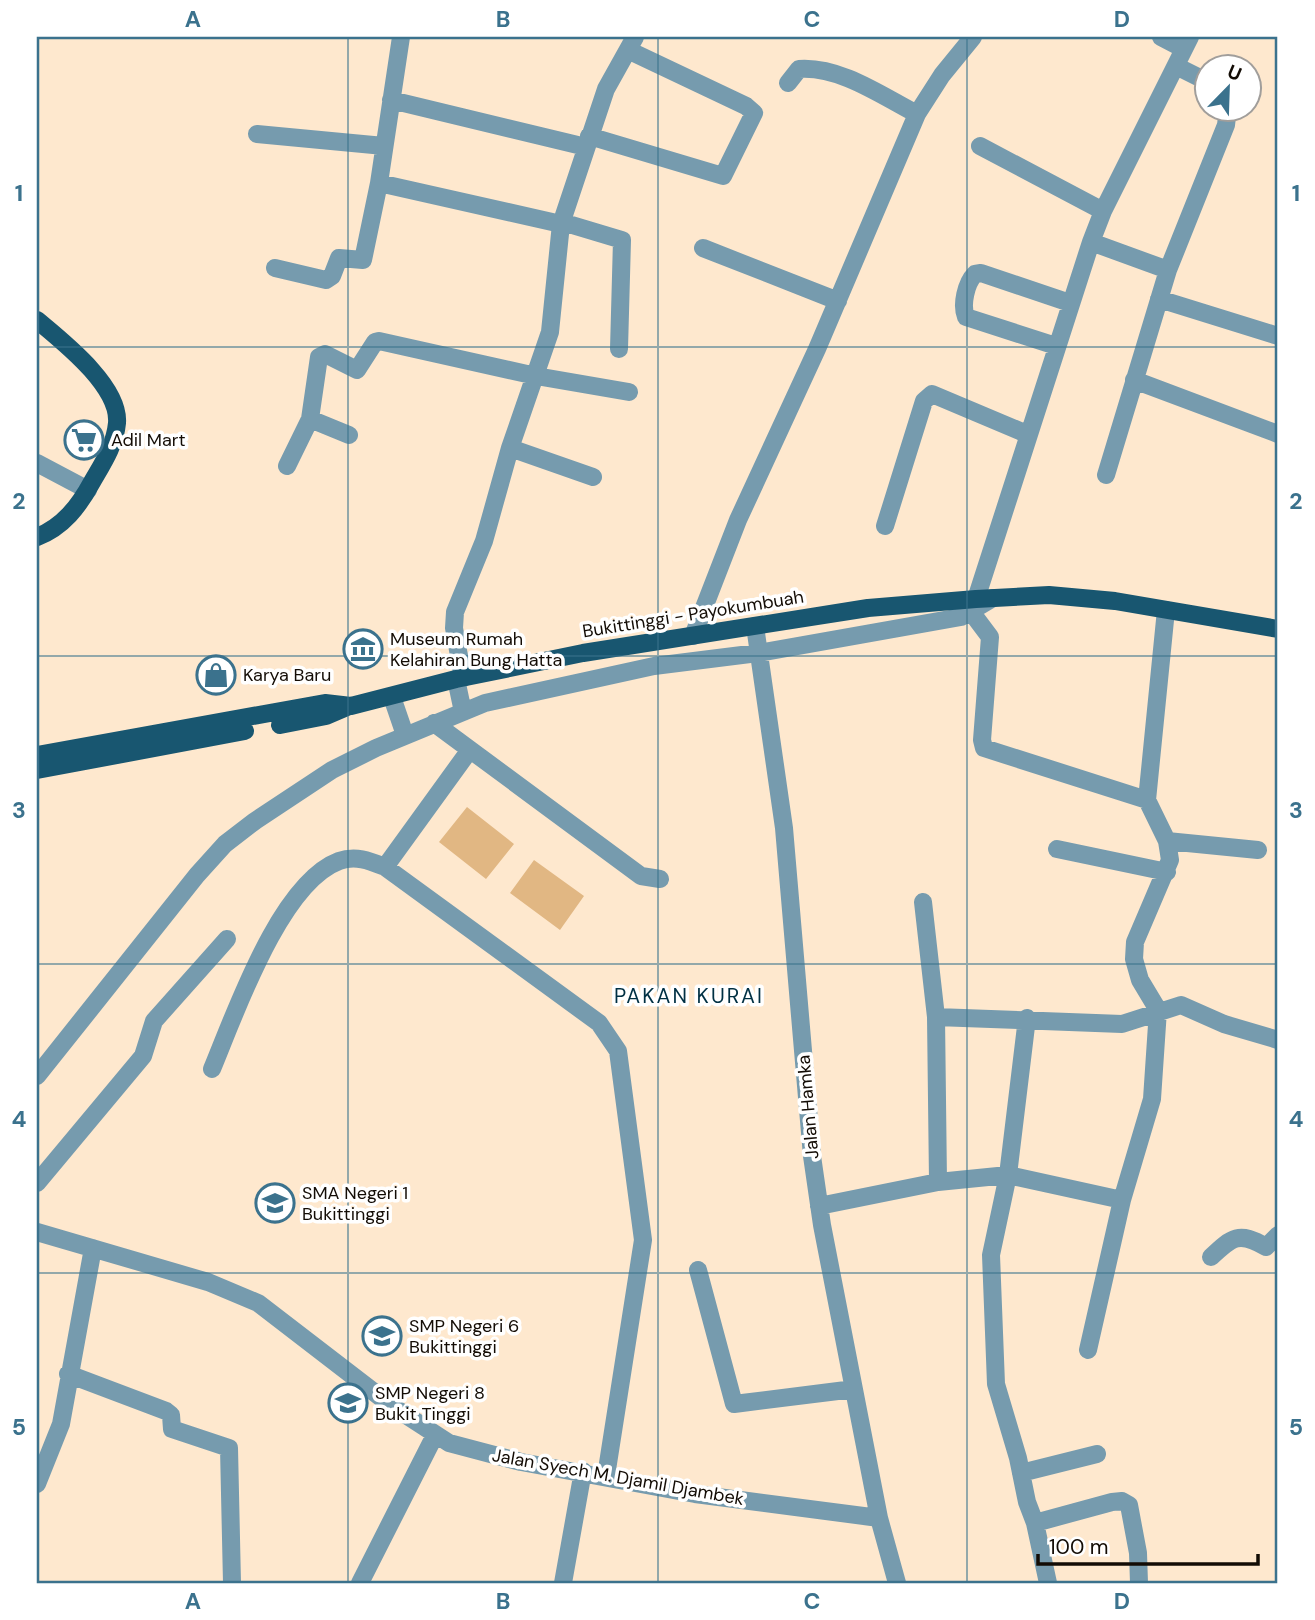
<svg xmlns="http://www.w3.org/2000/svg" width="1315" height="1620" font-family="'DM Sans',sans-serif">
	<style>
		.green { fill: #e1b783 }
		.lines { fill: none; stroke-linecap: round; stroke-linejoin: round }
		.minor { stroke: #769bae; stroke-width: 18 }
		.major { stroke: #185670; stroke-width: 18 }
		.grid { fill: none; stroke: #3b728d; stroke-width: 2; stroke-opacity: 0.55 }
		.labels { text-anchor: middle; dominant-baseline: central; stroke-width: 7; stroke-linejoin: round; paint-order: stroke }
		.poi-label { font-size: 18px; fill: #130c05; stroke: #fff; text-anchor: start }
		.street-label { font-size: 18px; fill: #130c05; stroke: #fff }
		.quarter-label { font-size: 21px; letter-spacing: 2px; fill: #003043; stroke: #fff }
		.neatline { fill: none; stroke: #3b728d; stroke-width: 2.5 }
		.grid-label { font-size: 23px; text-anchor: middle; font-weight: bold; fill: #3b728d }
	</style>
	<rect width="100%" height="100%" fill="#fee8ce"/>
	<path class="green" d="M 467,807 L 514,844 L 486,879 L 439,842 Z
		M 534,860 L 584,896 L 560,930 L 510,893 Z"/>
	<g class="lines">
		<path class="minor" d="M 401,37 L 379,183 L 561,224 L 550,332 L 510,448 L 484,541 L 455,612 L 454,628 L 463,678
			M 1161,37 L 1184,49
			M 1176,66 L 1206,81
			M 788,83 L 799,69 C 840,66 882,96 917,114
			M 391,100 L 586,147
			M 257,134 L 384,146
			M 589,136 L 723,176 L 754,113 L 746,106 L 630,51
			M 980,146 L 1103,211
			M 562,222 L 622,240 L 619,349
			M 561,224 L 606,89 L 635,37
			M 1091,242 L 1168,270
			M 703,248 L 838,301
			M 275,268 L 326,280 L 332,276 L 339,258 L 363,260 L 379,183
			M 1159,299 L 1278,336
			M 1056,346 L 966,317 C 961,305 966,283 975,274 L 981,273 L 1070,303
			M 1134,380 L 1278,434
			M 310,419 L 349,435
			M 510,448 L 593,477
			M 37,463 L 88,490
			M 287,466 L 310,419 L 319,357 L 325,354 L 357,370 L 375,342 L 379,341 L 536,376 L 629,392
			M 1106,475 L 1168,270 L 1226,125 L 1228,108
			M 885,526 L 924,401 L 932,394 L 1027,434
			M 976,599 L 1091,242 L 1103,211 L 1190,37
			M 972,613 L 990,637 L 982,740 L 984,748 L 1147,800
			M 755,626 L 784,828 L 812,1156 L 822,1225 L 879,1518 L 897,1583
			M 693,636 L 738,520 L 817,349 L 917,114 L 942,75 L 973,37
			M 456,679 L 463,712
			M 392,697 L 405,735
			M 434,723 L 641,876 L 660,879
			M 1167,841 L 1258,850
			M 1057,849 L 1167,872
			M 385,867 L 469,751
			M 923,902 L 936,1017 L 938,1182
			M 936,1017 L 1122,1024 L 1181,1005 L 1224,1024 L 1278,1040
			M 1027,1018 L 1008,1175 L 991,1255 L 996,1384 L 1018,1458 L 1027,1502 L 1035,1523 L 1112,1502 L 1122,1501 L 1129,1505 L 1138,1553 L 1139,1583
			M 212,1069 C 235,1014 280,883 339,861 C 356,855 370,861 385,867 L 599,1023 L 618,1051 L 643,1240 L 606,1476
			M 37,1076 L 197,875 L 225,844 L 255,821 L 332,770 L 376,748 L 485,703 L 654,666 L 758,653 L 961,617 L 993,598
			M 37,1183 L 143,1056 L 154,1021 L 227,939
			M 819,1206 L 938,1182 L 1008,1175 L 1122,1200
			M 37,1232 L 208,1282 L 258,1303 L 392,1406 L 449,1443 L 521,1462 L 695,1494 L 879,1518
			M 1211,1257 C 1232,1237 1239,1231 1266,1247 L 1278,1235
			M 698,1270 L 734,1404 L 854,1389
			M 1088,1350 L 1122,1200 L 1152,1099 L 1158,1010 L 1140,980 L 1134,959 L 1135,942 L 1170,860 L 1167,841 L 1147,800 L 1166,610
			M 68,1374 L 166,1411 L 171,1415 L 172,1429 L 229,1448 L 232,1583
			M 1021,1473 L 1097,1454
			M 37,1484 L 61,1424 L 93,1248
			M 1035,1523 L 1048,1583
			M 360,1583 L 435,1435
			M 563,1583 L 583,1471"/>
		<path class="major" d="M 37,320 C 62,341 120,386 117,423 C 115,445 103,463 92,482 C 79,506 63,527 37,537
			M 280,725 L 326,716 L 347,707
			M 37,755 L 325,703 L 351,706 L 456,679 L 583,653 L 868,608 L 976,599 L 1049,595 L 1115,601 L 1278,629
			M 37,770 L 245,731"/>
	</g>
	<path class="grid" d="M 348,37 L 348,1583M 658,37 L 658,1583M 967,37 L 967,1583M 37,347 L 1278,347M 37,656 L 1278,656M 37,964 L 1278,964M 37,1273 L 1278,1273"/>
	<defs>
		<g id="supermarket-ring" transform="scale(2.0125)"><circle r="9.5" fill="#fff" stroke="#3b728d" stroke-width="1.5"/><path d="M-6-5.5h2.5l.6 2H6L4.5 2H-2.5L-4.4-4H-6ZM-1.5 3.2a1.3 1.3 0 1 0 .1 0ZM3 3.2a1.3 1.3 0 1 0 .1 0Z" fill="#3b728d"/></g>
		<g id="museum-ring" transform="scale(2.0125)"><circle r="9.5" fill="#fff" stroke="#3b728d" stroke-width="1.5"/><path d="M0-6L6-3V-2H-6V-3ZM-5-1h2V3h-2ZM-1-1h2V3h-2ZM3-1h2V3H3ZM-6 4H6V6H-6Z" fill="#3b728d"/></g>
		<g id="shop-ring" transform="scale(2.0125)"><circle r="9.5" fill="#fff" stroke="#3b728d" stroke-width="1.5"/><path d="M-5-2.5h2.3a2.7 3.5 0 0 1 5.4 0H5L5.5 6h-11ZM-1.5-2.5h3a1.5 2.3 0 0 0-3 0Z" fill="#3b728d"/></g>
		<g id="school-ring" transform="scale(2.0125)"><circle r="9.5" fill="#fff" stroke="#3b728d" stroke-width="1.5"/><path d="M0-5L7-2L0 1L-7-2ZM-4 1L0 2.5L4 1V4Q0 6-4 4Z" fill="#3b728d"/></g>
	</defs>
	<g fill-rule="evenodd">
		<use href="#supermarket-ring" x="84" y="440"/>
		<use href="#museum-ring" x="363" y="649"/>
		<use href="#shop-ring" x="216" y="675"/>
		<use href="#school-ring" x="275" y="1203"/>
		<use href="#school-ring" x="382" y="1336"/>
		<use href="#school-ring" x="348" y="1403"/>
	</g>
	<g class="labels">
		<g class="poi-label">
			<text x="111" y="440">Adil Mart</text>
			<text x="390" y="639">Museum Rumah<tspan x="390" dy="21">Kelahiran Bung Hatta</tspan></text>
			<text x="243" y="675">Karya Baru</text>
			<text x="302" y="1193">SMA Negeri 1<tspan x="302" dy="21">Bukittinggi</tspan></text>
			<text x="409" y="1326">SMP Negeri 6<tspan x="409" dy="21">Bukittinggi</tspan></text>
			<text x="375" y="1393">SMP Negeri 8<tspan x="375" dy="21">Bukit Tinggi</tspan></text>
		</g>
		<g class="street-label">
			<text transform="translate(693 614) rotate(-9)">Bukittinggi - Payokumbuah</text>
			<text transform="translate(808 1107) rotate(-95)">Jalan Hamka</text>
			<text transform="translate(618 1477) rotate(10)">Jalan Syech M. Djamil Djambek</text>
		</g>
		<g class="quarter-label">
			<text x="689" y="996">PAKAN KURAI</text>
		</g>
	</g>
	<rect width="1315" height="1620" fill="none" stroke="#ffffff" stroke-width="77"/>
	<g transform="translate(1228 88) rotate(23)"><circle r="33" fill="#ffffff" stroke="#a19e9b" stroke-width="2"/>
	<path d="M0-5L12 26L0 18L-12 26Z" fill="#3b728d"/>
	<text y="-10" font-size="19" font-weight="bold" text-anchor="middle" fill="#130c05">U</text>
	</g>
	<path d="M1038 1554v10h220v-10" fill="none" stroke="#130c05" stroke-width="3.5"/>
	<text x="1049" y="1554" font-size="21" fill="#130c05" stroke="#ffffff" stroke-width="5" paint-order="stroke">100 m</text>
	<rect x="38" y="38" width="1238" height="1544" class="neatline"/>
	<g class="grid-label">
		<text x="193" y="27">A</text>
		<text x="503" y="27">B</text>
		<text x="812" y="27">C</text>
		<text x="1122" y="27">D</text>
		<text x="19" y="201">1</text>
		<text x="1296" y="201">1</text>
		<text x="19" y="509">2</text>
		<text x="1296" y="509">2</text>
		<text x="19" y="818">3</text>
		<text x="1296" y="818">3</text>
		<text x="19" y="1127">4</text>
		<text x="1296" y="1127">4</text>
		<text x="19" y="1435">5</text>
		<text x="1296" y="1435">5</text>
		<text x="193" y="1609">A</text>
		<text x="503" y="1609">B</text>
		<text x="812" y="1609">C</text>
		<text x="1122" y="1609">D</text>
	</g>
</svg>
